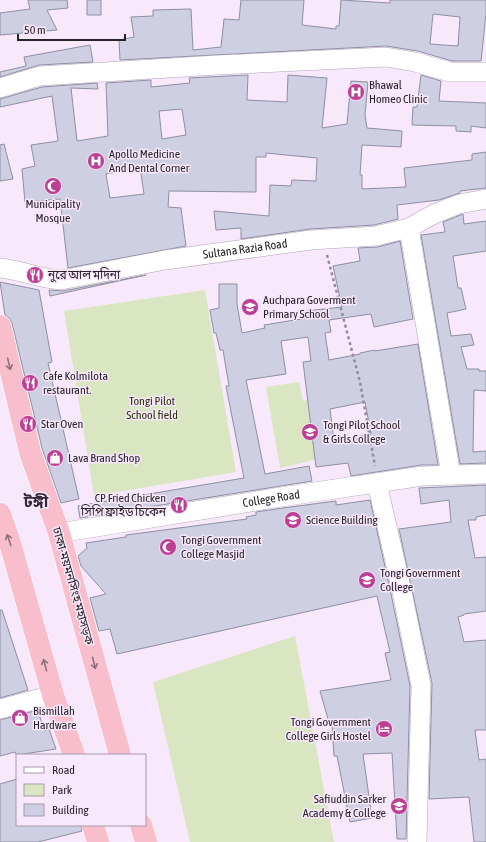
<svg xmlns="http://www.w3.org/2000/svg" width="486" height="842" font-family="'Asap Condensed','Noto Sans Bengali',sans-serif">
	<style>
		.green { fill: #dae6c1 }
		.building { fill: #cfcfe4; stroke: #8e8fa3; fill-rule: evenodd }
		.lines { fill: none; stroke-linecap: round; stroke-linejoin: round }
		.minor-casing { stroke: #b2a4b5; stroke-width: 20 }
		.highway-casing { stroke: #fff; stroke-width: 23 }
		.path { stroke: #958a97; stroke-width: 2.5; stroke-dasharray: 3 3; stroke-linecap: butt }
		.minor { stroke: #fff; stroke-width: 19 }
		.highway { stroke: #f9becc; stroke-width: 22 }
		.oneway { stroke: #90707a }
		.labels { text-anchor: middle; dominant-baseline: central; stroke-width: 3; stroke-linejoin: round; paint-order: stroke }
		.poi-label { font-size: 12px; fill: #282229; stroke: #f8e8fb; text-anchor: start }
		.street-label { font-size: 12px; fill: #282229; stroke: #f8e8fb }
		.park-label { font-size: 12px; fill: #283205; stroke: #f8e8fb }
		.district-label { font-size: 16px; font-weight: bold; fill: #342836; stroke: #f8e8fb }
	</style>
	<rect width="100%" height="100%" fill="#f8e8fb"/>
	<path class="green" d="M 205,290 L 236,472 L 94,496 L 64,311 Z
		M 299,382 L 303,401 L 317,399 L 327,457 L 280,468 L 266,387 Z
		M 295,636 L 334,842 L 190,842 L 153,682 Z"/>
	<path class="building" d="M 28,0 L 67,0 L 68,8 L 47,10 L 57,30 L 0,35 L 0,13 L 30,9 Z
		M 87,0 L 101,0 L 101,15 L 87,15 Z
		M 241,0 L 304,0 L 302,25 L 336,29 L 336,26 L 339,26 L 341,0 L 390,3 L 390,0 L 486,0 L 486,14 L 481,61 L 452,61 L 418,51 L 386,46 L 120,60 L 119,40 L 134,37 L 131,17 L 153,16 L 153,10 L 191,9 L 193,50 L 221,47 L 224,19 L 239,20 ZM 433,14 L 460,17 L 458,46 L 430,44 Z
		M 90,45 L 93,62 L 39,65 L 0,77 L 0,72 L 26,66 L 24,57 Z
		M 248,75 L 247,100 L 287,102 L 288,75 L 327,78 L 322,128 L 347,124 L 351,81 L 368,82 L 365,115 L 367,128 L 402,131 L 401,147 L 362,145 L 360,175 L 362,175 L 362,189 L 406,187 L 404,168 L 472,160 L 472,154 L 486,152 L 486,188 L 460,191 L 460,193 L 439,200 L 397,205 L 398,219 L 374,225 L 310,229 L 241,239 L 241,228 L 216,230 L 214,211 L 269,216 L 270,185 L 291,186 L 292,180 L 316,181 L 317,158 L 266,153 L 266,157 L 256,157 L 256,192 L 169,191 L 168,207 L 181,208 L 186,246 L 68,268 L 60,199 L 25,202 L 22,169 L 35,166 L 31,145 L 58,141 L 52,96 L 0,107 L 0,99 L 42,87 L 97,83 L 98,89 L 71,88 L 77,141 L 108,136 L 106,83 L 151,80 L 151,87 L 190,83 L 189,78 ZM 182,109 L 186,135 L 162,139 L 159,111 ZM 140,167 L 144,194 L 110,198 L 106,174 Z
		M 421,75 L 441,81 L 439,101 L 486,103 L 486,128 L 471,126 L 471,132 L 456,131 L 456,126 L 412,125 L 413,107 L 417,107 Z
		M 4,144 L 13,179 L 0,181 L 0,145 Z
		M 463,214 L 464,224 L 486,221 L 486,251 L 453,256 L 458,288 L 461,288 L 466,309 L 447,313 L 451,336 L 471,334 L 474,345 L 461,347 L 467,369 L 479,369 L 479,371 L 486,371 L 486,391 L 474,390 L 473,452 L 486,451 L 486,463 L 460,464 L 421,235 L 445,232 L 443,222 Z
		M 400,241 L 413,319 L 374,327 L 371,314 L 329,320 L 331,332 L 325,333 L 329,360 L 360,354 L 360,353 L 375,350 L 375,351 L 418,344 L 438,465 L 421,465 L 351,476 L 348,463 L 316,467 L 303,362 L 311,361 L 308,337 L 281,341 L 286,374 L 246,380 L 265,474 L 309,466 L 312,481 L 80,518 L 78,506 L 244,478 L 226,386 L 229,386 L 223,350 L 220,350 L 216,333 L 214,333 L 210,310 L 219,308 L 219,284 L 237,284 L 237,304 L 242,333 L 265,328 L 264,325 L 307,318 L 306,311 L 342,307 L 333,266 L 360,261 L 358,248 L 378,247 ZM 365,402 L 371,434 L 334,441 L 330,409 Z
		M 146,275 L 50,296 L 49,290 L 63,291 Z
		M 0,282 L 39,290 L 52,362 L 48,363 L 79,499 L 61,503 L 42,448 L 12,323 L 9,318 L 5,315 Z
		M 486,485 L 486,515 L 476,517 L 476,520 L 468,520 L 475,558 L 486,557 L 486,611 L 464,614 L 464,615 L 458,617 L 464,642 L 486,640 L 486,730 L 475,730 L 479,760 L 486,759 L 486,842 L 474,842 L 469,797 L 429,799 L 432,683 L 399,529 L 451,522 L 449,500 L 421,504 L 419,488 Z
		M 370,500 L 390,589 L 410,686 L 406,839 L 397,839 L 392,753 L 363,754 L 372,818 L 350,822 L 337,756 L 334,756 L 332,725 L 330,726 L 320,691 L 391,680 L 385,653 L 390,652 L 377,596 L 117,654 L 110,629 L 99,631 L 90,598 L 106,594 L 81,566 L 78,556 L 87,548 L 86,543 L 126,537 L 126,535 L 247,519 L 246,517 L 256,515 L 256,512 L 283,508 L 336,501 L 336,505 Z
		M 0,610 L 2,610 L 28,690 L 0,698 Z
		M 38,710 L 44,731 L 49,729 L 56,749 L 17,755 L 17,756 L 15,752 L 0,756 L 0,720 Z
		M 17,779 L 17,825 L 81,825 L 82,831 L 38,842 L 0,842 L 0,784 Z"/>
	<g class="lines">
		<g class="minor-casing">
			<g id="minor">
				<path d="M 0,88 L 40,76 L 217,65 L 386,57 L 415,62 L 450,72 L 486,72"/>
				<path d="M 409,228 L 451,475"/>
				<path id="s1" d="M 0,268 C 21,270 40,279 61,280 L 165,260 L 311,240 L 376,236 L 409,228 L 434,214 L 459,204 L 486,199"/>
				<path d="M 377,483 L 401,587 L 421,685 L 417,842"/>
				<path id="s2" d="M 59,533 L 281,497 L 423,476 L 486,474"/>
				<path d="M 0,709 L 53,695"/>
			</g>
		</g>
		<g class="highway-casing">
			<path id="highway" d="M 0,326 L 30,452 L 59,533 L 120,755
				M 0,514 L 10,543 L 53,695 L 74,755
				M 93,825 L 98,842
				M 141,825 L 146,842"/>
		</g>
		<path class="path" d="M 327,255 L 360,382 L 375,466"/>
		<use href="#minor" class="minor"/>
		<use href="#highway" class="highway"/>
	</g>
	<defs><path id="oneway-shaft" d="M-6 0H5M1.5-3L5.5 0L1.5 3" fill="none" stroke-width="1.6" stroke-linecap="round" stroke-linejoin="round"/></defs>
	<g class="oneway">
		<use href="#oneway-shaft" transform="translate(9 364) rotate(77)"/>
		<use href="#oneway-shaft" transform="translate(9 540) rotate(-109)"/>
		<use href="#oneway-shaft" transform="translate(94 663) rotate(75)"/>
		<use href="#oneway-shaft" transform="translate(45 665) rotate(-105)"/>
	</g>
	<defs>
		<g id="hospital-disc" transform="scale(0.9)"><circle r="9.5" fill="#bb4093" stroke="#f8e8fb"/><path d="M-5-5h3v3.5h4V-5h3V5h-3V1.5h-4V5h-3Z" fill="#fff"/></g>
		<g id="mosque-disc" transform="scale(0.9)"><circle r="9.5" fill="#bb4093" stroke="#f8e8fb"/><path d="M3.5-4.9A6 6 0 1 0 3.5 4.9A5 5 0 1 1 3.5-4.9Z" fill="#fff"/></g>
		<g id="restaurant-disc" transform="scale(0.9)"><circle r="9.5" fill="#bb4093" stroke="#f8e8fb"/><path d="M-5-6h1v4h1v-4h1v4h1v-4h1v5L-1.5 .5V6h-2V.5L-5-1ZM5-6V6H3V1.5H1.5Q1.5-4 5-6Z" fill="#fff"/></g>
		<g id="school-disc" transform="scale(0.9)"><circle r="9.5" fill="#bb4093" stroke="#f8e8fb"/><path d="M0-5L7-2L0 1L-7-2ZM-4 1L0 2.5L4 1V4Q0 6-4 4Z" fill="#fff"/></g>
		<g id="shop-disc" transform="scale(0.9)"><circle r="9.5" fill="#bb4093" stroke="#f8e8fb"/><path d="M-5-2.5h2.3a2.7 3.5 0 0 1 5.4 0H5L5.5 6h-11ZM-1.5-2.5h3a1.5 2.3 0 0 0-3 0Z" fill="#fff"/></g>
		<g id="university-disc" transform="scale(0.9)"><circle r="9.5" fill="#bb4093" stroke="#f8e8fb"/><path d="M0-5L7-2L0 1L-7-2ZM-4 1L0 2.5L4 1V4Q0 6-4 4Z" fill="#fff"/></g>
		<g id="hotel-disc" transform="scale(0.9)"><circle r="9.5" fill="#bb4093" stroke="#f8e8fb"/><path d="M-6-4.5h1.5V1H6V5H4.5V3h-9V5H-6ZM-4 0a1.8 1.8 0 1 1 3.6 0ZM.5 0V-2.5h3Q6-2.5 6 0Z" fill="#fff"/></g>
	</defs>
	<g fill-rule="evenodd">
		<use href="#hospital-disc" x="356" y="92"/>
		<use href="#hospital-disc" x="96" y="161"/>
		<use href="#mosque-disc" x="53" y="186"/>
		<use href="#restaurant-disc" x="35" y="275"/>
		<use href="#school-disc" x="250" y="307"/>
		<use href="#restaurant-disc" x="30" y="383"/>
		<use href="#restaurant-disc" x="28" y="424"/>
		<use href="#school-disc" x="310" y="432"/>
		<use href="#shop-disc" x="55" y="458"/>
		<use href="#restaurant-disc" x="179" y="505"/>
		<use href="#university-disc" x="293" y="520"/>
		<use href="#mosque-disc" x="168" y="547"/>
		<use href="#university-disc" x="367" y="580"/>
		<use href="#shop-disc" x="20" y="718"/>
		<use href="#hotel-disc" x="384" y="729"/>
		<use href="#school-disc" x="399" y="806"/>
	</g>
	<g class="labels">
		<g class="poi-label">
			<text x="369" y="85">Bhawal<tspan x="369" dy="14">Homeo Clinic</tspan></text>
			<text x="109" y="154">Apollo Medicine<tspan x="109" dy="14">And Dental Corner</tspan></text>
			<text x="53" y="204" text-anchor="middle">Municipality<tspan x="53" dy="14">Mosque</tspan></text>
			<text x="48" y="275">নুরে আল মদিনা</text>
			<text x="263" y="300">Auchpara Goverment<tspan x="263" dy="14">Primary School</tspan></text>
			<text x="43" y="376">Cafe Kolmilota<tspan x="43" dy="14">restaurant.</tspan></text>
			<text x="41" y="424">Star Oven</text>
			<text x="323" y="425">Tongi Pilot School<tspan x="323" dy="14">&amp; Girls College</tspan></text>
			<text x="68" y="458">Lava Brand Shop</text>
			<text x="166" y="498" text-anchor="end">CP Fried Chicken<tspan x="166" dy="14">সিপি ফ্রাইড চিকেন</tspan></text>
			<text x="306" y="520">Science Building</text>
			<text x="181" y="540">Tongi Government<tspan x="181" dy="14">College Masjid</tspan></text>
			<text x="380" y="573">Tongi Government<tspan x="380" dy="14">College</tspan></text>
			<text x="33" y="711">Bismillah<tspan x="33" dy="14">Hardware</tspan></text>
			<text x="371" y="722" text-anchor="end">Tongi Government<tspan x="371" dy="14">College Girls Hostel</tspan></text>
			<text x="386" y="799" text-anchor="end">Safiuddin Sarker<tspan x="386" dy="14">Academy &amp; College</tspan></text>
		</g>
		<g class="street-label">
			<text stroke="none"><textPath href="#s1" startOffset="249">Sultana Razia Road</textPath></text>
			<text stroke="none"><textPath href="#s2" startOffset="215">College Road</textPath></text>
			<text transform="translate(73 586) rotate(74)">ঢাকা-ময়মনসিংহ মহাসড়ক</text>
		</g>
		<g class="park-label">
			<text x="152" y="401">Tongi Pilot<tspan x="152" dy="14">School field</tspan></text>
		</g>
		<g class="district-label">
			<text x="36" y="501">টঙ্গী</text>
		</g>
	</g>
	<rect x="16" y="754" width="130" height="72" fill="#f8e8fb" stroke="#a599a7"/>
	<rect x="24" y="767" width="20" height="6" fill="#ffffff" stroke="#a599a7"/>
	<text x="52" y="774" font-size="12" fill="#282229">Road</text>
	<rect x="24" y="784" width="20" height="12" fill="#dae6c1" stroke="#a599a7"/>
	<text x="52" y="794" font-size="12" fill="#282229">Park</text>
	<rect x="24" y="804" width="20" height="12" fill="#cfcfe4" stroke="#a599a7"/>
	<text x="52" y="814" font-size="12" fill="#282229">Building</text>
	<path d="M18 34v6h107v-6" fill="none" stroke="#282229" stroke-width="2"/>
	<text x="24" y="34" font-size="12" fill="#282229" stroke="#f8e8fb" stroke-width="3" paint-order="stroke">50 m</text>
</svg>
